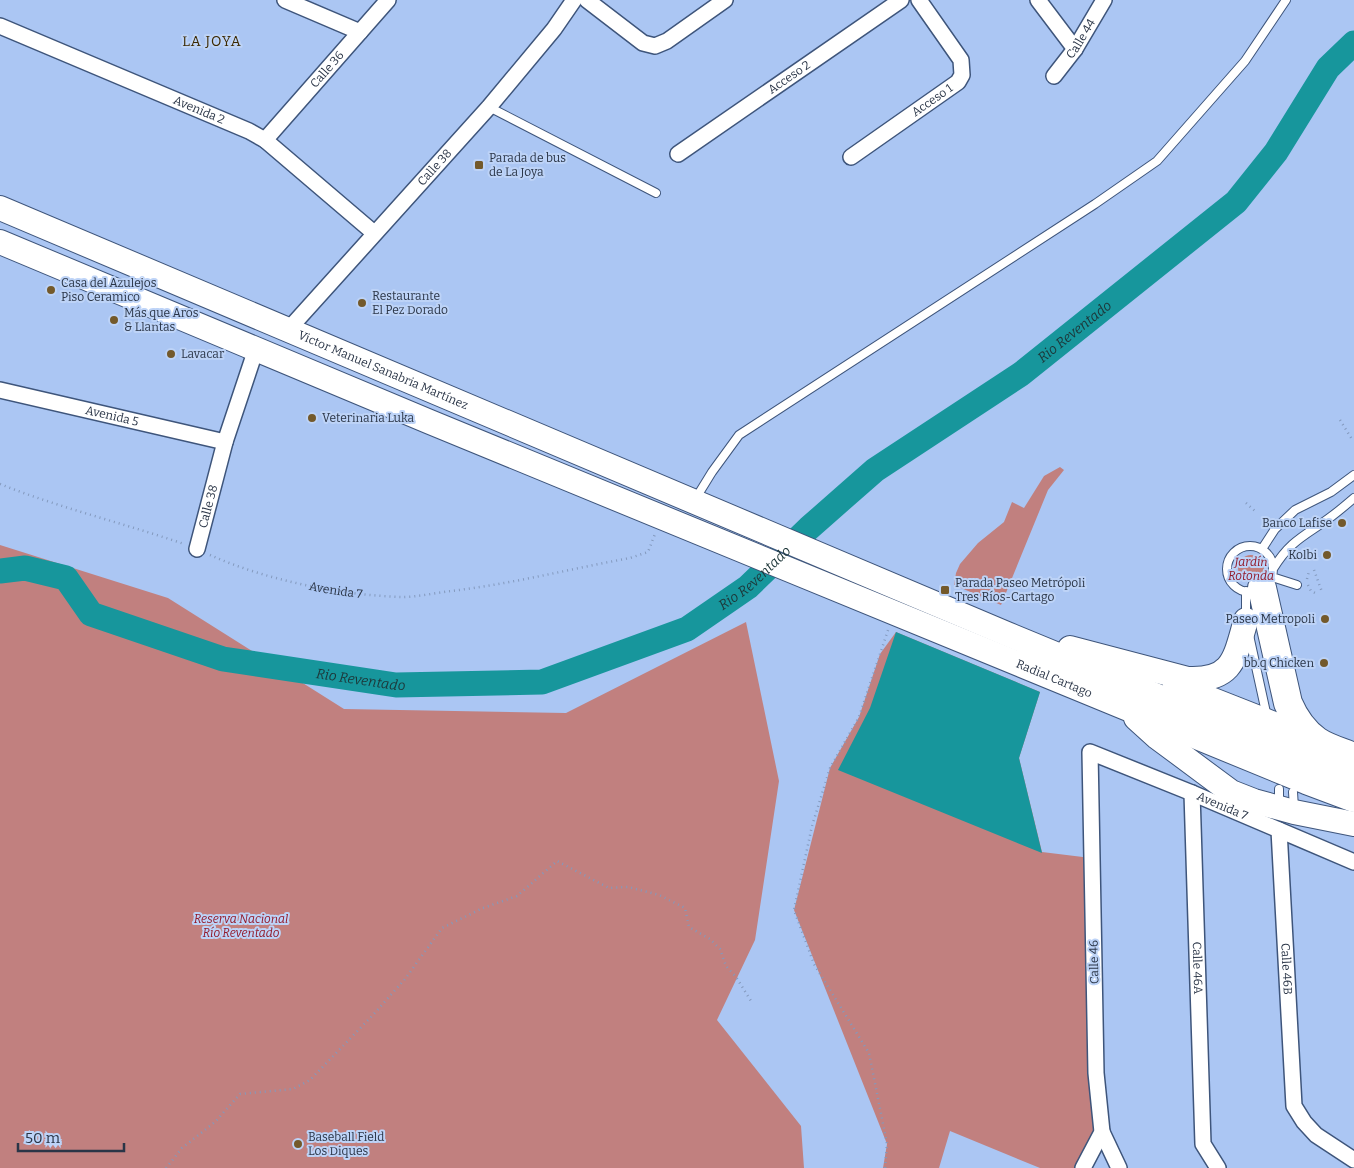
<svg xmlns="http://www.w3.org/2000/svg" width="1354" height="1168" font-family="Bitter,serif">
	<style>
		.green { fill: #c1807f }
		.water { fill: #17969c }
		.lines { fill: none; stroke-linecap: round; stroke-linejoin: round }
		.river { stroke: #17969c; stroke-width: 25 }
		.lane-casing { stroke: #3e557b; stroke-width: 10 }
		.street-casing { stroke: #3e557b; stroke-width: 18 }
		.primary-casing { stroke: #3e557b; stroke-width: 26 }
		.highway-casing { stroke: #3e557b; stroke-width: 30 }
		.path { stroke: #8399bd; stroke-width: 2.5; stroke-dasharray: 1 4; stroke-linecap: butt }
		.lane { stroke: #fff; stroke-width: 8 }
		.street { stroke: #fff; stroke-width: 15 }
		.primary { stroke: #fff; stroke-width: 24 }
		.highway { stroke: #fff; stroke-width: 28 }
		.poi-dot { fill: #73592b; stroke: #bdd3f7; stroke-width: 2 }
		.labels { text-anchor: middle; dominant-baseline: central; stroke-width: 4; stroke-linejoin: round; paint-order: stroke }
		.street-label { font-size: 12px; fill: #2a3547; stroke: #bdd3f7 }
		.poi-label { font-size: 12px; fill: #2a3547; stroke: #bdd3f7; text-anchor: start }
		.park-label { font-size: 12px; font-style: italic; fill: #921828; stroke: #bdd3f7 }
		.neighbourhood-label { font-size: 14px; letter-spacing: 1px; fill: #3c2901; stroke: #bdd3f7 }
		.water-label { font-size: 14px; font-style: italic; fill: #1d3638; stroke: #bdd3f7 }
	</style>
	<rect width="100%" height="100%" fill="#abc6f3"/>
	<path class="green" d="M 1060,467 L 1064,470 L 1048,490 L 1001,605 L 954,585 L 956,573 L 960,564 L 978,543 L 1004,522 L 1012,502 L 1024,508 L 1044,476 Z
		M 0,545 L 168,598 L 344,709 L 566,713 L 746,622 L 779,781 L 755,940 L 717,1020 L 801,1126 L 804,1168 L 0,1168 Z
		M1238 568a13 13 0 1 1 26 0a13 13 0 1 1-26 0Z
		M 896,632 L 1040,692 L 1019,758 L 1042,852 L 1091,858 L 1102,1132 L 1083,1168 L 1040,1168 L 950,1131 L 939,1168 L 883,1168 L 887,1144 L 794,910 L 830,768 L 859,717 L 880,654 Z"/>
	<path class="water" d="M 896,632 L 1040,692 L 1019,758 L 1042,853 L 838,770 L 870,708 Z"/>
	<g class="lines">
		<path class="river" id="s1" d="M 0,571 L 25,568 L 66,578 L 91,614 L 223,659 L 396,685 L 542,682 L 687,629 L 748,587 L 809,528 L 875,470 L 1021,374 L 1236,202 L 1276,152 L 1328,68 L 1354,43"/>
		<g class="lane-casing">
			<path id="lane" d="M 489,107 L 656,193
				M 696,498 L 712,472 L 739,435 L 1095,204 L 1157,161 L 1245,61 L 1286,0
				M1227 569a23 23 0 1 1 46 0a23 23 0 1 1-46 0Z
				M 1262,549 L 1275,529 L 1295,510 L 1331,492 L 1354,475
				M 1273,569 C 1291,539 1307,535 1332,516 C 1340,510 1347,504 1354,498
				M 1272,577 L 1297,585
				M 1246,617 L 1246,591
				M 1249,635 L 1267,717
				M 1279,789 L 1279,804
				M 1293,792 L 1294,808"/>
		</g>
		<g class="street-casing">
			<g id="street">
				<path d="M 285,0 L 360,32"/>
				<path d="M 587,0 L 643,43 L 655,46 L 667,41 L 725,0"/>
				<path d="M 1038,0 L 1075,49"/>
				<path id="s3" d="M 0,26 L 249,131 L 265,140 L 374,233"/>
				<path id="s4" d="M 1054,76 L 1075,49 L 1104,0"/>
				<path id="s5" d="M 265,140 L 388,0"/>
				<path id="s6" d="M 678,154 L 901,0"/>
				<path id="s7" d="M 851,157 L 958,82 L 962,75 L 961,60 L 919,0"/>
				<path id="s8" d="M 288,330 L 489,107 L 554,29 L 574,0"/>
				<path id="s9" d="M 0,390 L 225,442"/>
				<path id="s10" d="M 197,549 L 225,442 L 256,349"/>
				<path id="s11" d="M 1192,793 L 1203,1144 L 1218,1168"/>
				<path id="s12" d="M 1279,830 L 1294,1106 L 1304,1122 L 1316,1135 L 1354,1160"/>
				<path d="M 1102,1132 L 1119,1168"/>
				<path id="s13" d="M 1083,1168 L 1102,1132 L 1096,1073 L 1090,752 L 1192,793 L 1354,862"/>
			</g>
		</g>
		<g class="primary-casing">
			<g id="primary">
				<path id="s14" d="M 0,208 L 1007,634 L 1354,777"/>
				<path id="s15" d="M 0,242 L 430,422 L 1306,782 L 1354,800"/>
				<path d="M 1070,648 L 1188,679 C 1234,681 1235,657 1246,620"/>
				<path d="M 1175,685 L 1317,741"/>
				<path d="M 1136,718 L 1157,737 L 1231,792 L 1254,801 L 1294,812 L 1354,824"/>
			</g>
		</g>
		<g class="highway-casing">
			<path id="highway" d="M 1262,588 L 1288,703 C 1294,717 1304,732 1317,741 C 1327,748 1342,752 1354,757"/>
		</g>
		<g class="path">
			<path d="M 1340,420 L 1353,441"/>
			<path d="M 0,484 C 60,508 123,523 184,544"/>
			<path d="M 1246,503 L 1255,511"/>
			<path id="s2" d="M 210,555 C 266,580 339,595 402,597 C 417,597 435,593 451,591 C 511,584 570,569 630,558 L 648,552 L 655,534"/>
			<path d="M 1314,570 L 1322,592"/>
			<path d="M 1307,579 L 1309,571"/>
			<path d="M 1308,585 L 1311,591 L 1317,594"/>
			<path d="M 166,1168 L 182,1148 L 215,1122 L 240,1094 L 293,1089 L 310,1080 L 372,1016 L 405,979 L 442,928 L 483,908 L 517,896 L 557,861 L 609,888 L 628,887 L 659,895 L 685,908 L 689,927 L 710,939 L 720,949 L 726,966 L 736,977 L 751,1001"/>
			<path d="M 885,1168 L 887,1144 L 869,1053 L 814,964 L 794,910 L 812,826 L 830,768 L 859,717 L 888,630"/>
		</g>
		<use href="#lane" class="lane"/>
		<use href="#street" class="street"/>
		<use href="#primary" class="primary"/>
		<use href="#highway" class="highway"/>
	</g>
	<g class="poi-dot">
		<rect x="474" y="160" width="10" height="10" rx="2.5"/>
		<circle cx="51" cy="290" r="5"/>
		<circle cx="362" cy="303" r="5"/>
		<circle cx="114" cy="320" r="5"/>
		<circle cx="171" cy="354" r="5"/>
		<circle cx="312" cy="418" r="5"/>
		<circle cx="1342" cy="523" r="5"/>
		<circle cx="1327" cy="555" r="5"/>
		<rect x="940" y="585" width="10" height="10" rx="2.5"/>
		<circle cx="1325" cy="619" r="5"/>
		<circle cx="1324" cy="663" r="5"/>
		<circle cx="298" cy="1144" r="5"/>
	</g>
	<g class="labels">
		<g class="street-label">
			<text stroke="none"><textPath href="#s4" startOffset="46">Calle 44</textPath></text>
			<text stroke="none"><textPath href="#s5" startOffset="94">Calle 36</textPath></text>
			<text stroke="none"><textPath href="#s6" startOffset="135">Acceso 2</textPath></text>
			<text stroke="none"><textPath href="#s7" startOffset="99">Acceso 1</textPath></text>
			<text stroke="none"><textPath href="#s3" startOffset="216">Avenida 2</textPath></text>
			<text stroke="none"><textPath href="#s8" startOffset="219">Calle 38</textPath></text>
			<text stroke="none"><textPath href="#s14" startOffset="416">Victor Manuel Sanabria Martínez</textPath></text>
			<text stroke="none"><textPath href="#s9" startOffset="115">Avenida 5</textPath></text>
			<text stroke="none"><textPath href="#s10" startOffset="44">Calle 38</textPath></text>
			<text stroke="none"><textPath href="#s2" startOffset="131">Avenida 7</textPath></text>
			<text stroke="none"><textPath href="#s15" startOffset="1141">Radial Cartago</textPath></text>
			<text stroke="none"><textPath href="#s13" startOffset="564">Avenida 7</textPath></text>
			<text transform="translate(1094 962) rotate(-91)">Calle 46</text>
			<text stroke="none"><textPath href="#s11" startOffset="175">Calle 46A</textPath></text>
			<text stroke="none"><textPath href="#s12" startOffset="139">Calle 46B</textPath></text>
		</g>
		<g class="poi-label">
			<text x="489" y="158">Parada de bus<tspan x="489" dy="14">de La Joya</tspan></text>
			<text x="61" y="283">Casa del Azulejos<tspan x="61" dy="14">Piso Ceramico</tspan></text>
			<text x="372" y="296">Restaurante<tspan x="372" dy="14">El Pez Dorado</tspan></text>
			<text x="124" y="313">Más que Aros<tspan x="124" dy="14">&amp; Llantas</tspan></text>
			<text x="181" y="354">Lavacar</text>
			<text x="322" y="418">Veterinaria Luka</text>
			<text x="1332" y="523" text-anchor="end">Banco Lafise</text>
			<text x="1317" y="555" text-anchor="end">Kolbi</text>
			<text x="955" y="583">Parada Paseo Metrópoli<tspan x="955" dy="14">Tres Ríos-Cartago</tspan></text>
			<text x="1315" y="619" text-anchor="end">Paseo Metropoli</text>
			<text x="1314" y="663" text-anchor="end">bb.q Chicken</text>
			<text x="308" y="1137">Baseball Field<tspan x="308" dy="14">Los Diques</tspan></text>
		</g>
		<g class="park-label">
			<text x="1251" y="562">Jardín<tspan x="1251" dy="14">Rotonda</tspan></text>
			<text x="241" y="919">Reserva Nacional<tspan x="241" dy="14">Río Reventado</tspan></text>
		</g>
		<g class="neighbourhood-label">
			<text x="212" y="41">LA JOYA</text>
		</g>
		<g class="water-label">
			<text stroke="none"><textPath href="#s1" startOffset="1216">Rio Reventado</textPath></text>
			<text stroke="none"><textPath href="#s1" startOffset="811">Rio Reventado</textPath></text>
			<text stroke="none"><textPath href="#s1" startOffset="390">Rio Reventado</textPath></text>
		</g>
	</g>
	<path d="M18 1143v8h106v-8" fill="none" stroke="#2a3547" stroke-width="2.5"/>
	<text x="25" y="1143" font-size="15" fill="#2a3547" stroke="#bdd3f7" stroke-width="4" paint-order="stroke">50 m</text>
</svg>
